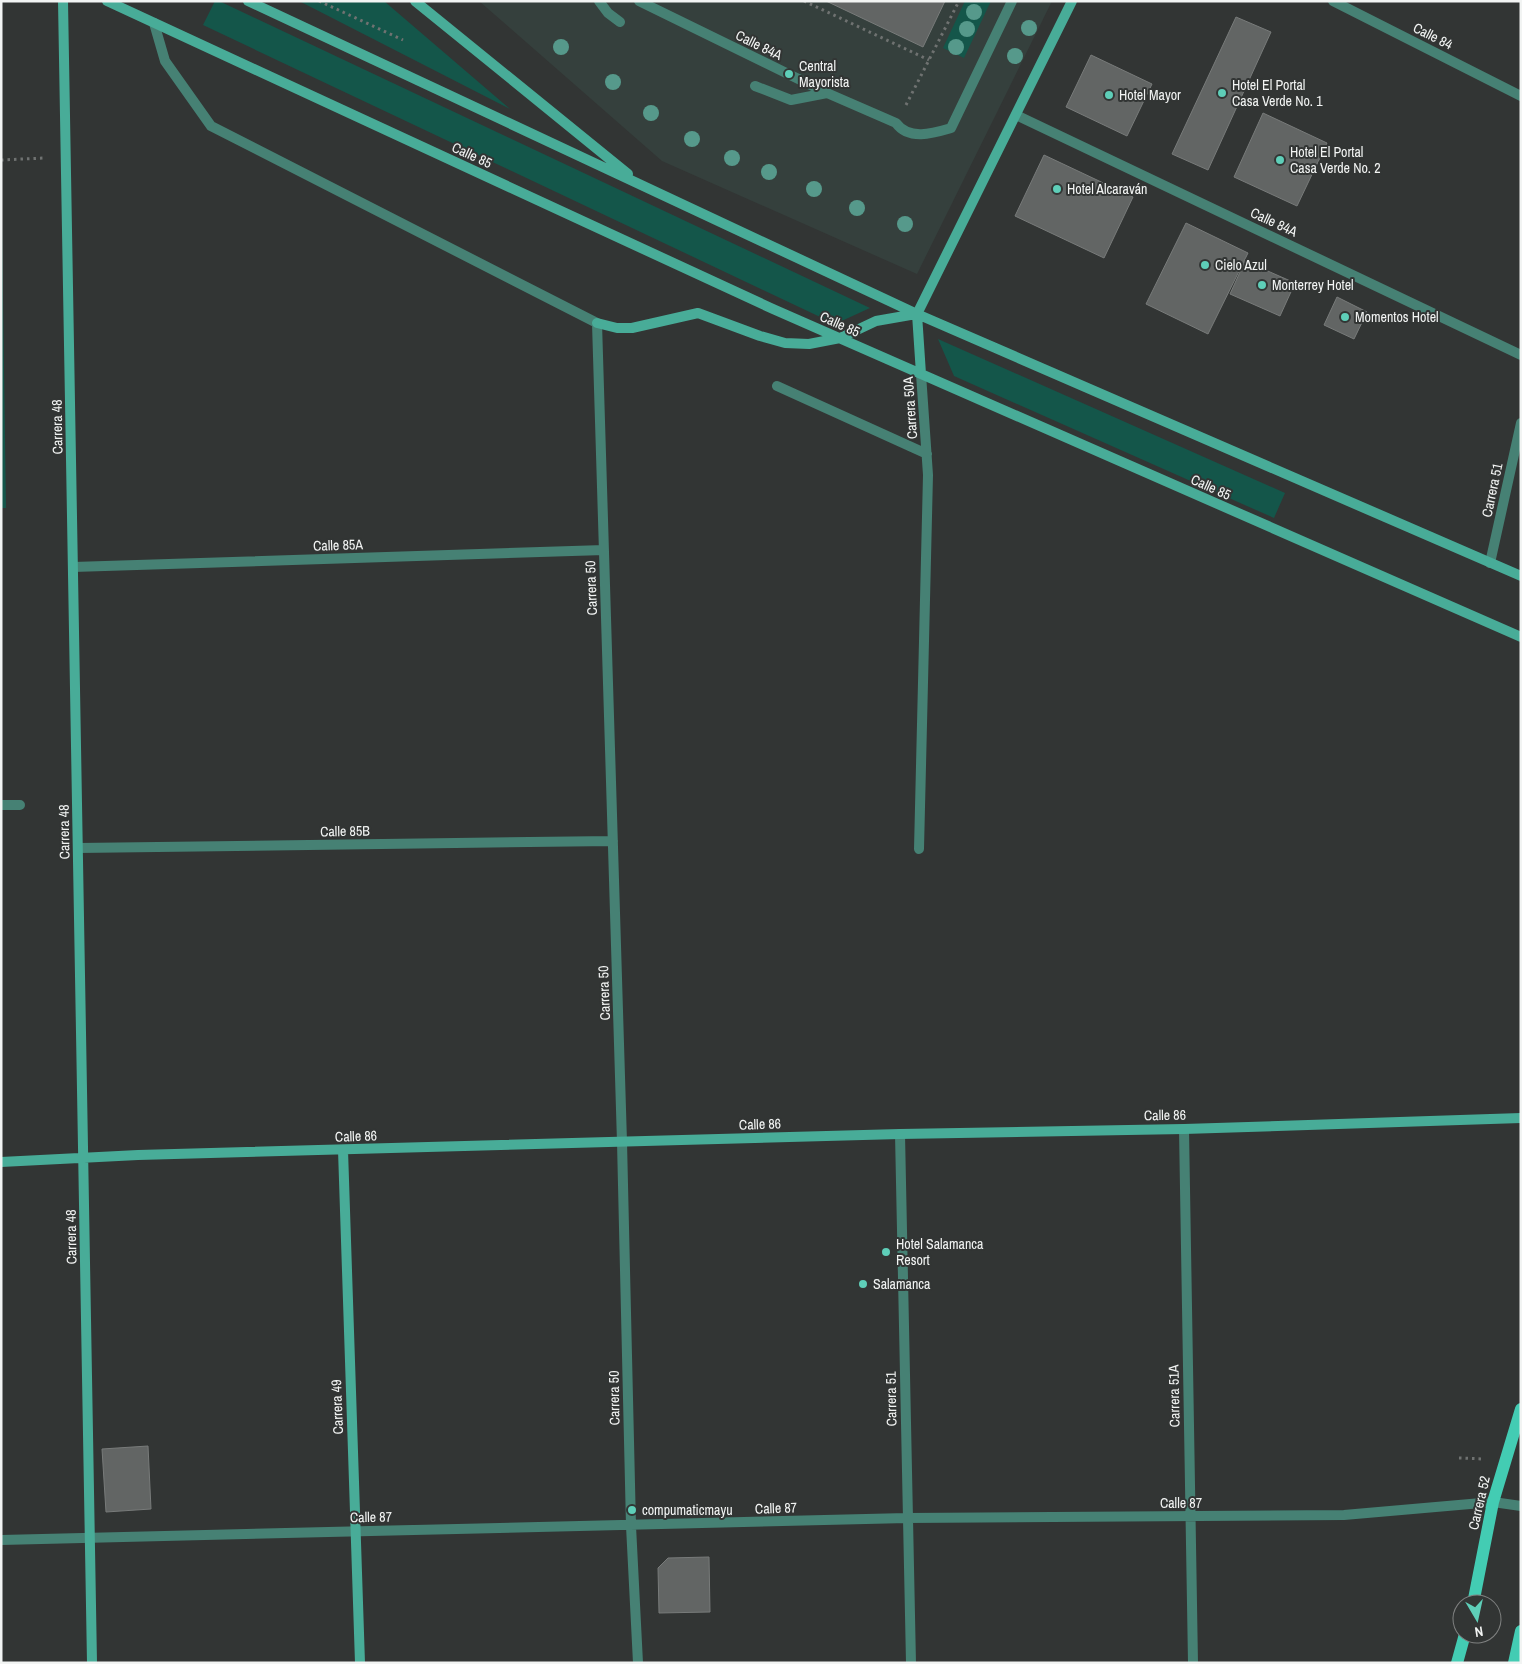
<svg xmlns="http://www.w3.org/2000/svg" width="1522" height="1664" font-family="'Archivo Narrow',sans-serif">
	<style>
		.built { fill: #35403d }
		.green { fill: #14564a }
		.building { fill: #626564; stroke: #787b7a }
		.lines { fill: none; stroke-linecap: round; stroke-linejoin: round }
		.path { stroke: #6f7271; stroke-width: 3; stroke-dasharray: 2.5 4; stroke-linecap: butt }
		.lane { stroke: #468174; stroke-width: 10 }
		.street { stroke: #468174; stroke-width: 10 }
		.secondary { stroke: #48ac98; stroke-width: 10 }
		.primary { stroke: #43ccb3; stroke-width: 12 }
		.tree { fill: #56998b }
		.poi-dot { fill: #5eceb8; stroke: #323534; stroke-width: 2 }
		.labels { text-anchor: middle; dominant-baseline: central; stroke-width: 4; stroke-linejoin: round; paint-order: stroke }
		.street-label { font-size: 14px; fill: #f2f4f3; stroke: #323534 }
		.poi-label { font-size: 14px; fill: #f2f4f3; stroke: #323534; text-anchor: start }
	</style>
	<rect width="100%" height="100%" fill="#323534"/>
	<path class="built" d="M 479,1 L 1052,1 L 917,274 L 662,161 Z"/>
	<path class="green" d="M 215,1 L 219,1 L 870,308 L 835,324 L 203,25 Z
		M 299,1 L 384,1 L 510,109 Z
		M 965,1 L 991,1 L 964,58 L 943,48 Z
		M 1,157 L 6,508 L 1,508 Z
		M 938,339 L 1285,493 L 1274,518 L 954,376 Z"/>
	<path class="building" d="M 826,1 L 945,1 L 923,47 Z
		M 1236,17 L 1271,32 L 1208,170 L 1172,154 Z
		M 1091,55 L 1152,84 L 1127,136 L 1066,107 Z
		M 1263,113 L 1327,143 L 1297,206 L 1234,177 Z
		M 1044,155 L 1133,197 L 1104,258 L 1015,216 Z
		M 1186,223 L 1248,253 L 1208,334 L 1146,304 Z
		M 1245,261 L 1295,283 L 1280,316 L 1230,294 Z
		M 1337,297 L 1367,312 L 1354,339 L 1324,325 Z
		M 148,1446 L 151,1509 L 106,1512 L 102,1449 Z
		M 709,1557 L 710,1612 L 659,1613 L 658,1568 L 668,1558 Z"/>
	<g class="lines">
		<path class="path" d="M 319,1 L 403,40
			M 804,1 L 929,60
			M 906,105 L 959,1
			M 1,160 L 45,158
			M 1459,1458 L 1484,1459"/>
		<path class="lane" d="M 599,1 L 608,13 L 620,22
			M 755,86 L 791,100 L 827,93
			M 777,386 L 927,454
			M 1,805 L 20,805
			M 919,849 L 928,475 L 921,374"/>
		<path class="street" d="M 639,1 L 827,93 L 896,123 C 909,141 934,133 951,128 L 1012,1
			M 1333,1 L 1521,96
			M 154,23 L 165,61 L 211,126 L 597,323 L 622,1142 L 631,1526 L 638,1663
			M 1016,115 L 1521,355
			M 1490,563 L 1521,423
			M 73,567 L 604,550
			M 78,848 L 613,841
			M 1184,1129 L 1193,1663
			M 900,1134 L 911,1663
			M 1,1540 L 907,1518 L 1344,1515 L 1493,1502 L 1521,1506"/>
		<path class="secondary" d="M 63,1 L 92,1663
			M 107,1 L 773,309 L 1521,637
			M 248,1 L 917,314 L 1521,576
			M 415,1 L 628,174
			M 597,323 L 617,328 L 632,328 L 698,313 L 760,336 L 785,343 L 809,344 L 840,338 L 876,321 L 916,314
			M 921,374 L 917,314 L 1072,1
			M 343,1150 L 360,1663
			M 1,1162 L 138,1155 L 900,1134 L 1184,1129 L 1521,1118"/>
		<path class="primary" d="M 1473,1604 L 1493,1502 L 1521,1409
			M 1457,1663 L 1465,1634
			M 1514,1663 L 1521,1631"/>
	</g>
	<g class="tree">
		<circle cx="974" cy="12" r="8"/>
		<circle cx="1029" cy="28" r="8"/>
		<circle cx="967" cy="29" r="8"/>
		<circle cx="561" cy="47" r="8"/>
		<circle cx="956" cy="47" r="8"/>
		<circle cx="1015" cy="56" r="8"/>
		<circle cx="613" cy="82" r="8"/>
		<circle cx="651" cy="113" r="8"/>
		<circle cx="692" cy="139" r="8"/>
		<circle cx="732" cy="158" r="8"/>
		<circle cx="769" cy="172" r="8"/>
		<circle cx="814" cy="189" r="8"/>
		<circle cx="857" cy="208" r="8"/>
		<circle cx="905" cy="224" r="8"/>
	</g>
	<g class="poi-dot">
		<circle cx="789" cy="74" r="5"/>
		<circle cx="1222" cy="93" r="5"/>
		<circle cx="1109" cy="95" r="5"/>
		<circle cx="1280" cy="160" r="5"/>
		<circle cx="1057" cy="189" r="5"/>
		<circle cx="1205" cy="265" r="5"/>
		<circle cx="1262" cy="285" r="5"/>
		<circle cx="1345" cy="317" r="5"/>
		<circle cx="886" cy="1252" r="5"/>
		<circle cx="863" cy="1284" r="5"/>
		<circle cx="632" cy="1510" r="5"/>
	</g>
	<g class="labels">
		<g class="street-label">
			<text transform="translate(1433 36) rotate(27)">Calle 84</text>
			<text transform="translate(759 45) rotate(26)">Calle 84A</text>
			<text transform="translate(472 155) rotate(25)">Calle 85</text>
			<text transform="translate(1274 222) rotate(25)">Calle 84A</text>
			<text transform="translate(840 324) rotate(24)">Calle 85</text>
			<text transform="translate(910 408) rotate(-94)">Carrera 50A</text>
			<text transform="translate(57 427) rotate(-91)">Carrera 48</text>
			<text transform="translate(1211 487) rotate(24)">Calle 85</text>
			<text transform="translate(1492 490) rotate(-78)">Carrera 51</text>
			<text transform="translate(338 545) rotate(-2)">Calle 85A</text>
			<text transform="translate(591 588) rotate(-92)">Carrera 50</text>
			<text transform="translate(345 831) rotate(-1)">Calle 85B</text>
			<text transform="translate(64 832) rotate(-91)">Carrera 48</text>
			<text transform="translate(604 993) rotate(-92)">Carrera 50</text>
			<text transform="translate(1165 1115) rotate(-1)">Calle 86</text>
			<text transform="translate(760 1124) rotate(-2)">Calle 86</text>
			<text transform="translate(356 1136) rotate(-2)">Calle 86</text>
			<text transform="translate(71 1237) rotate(-91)">Carrera 48</text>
			<text transform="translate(1174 1396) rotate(-91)">Carrera 51A</text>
			<text transform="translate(614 1398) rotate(-91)">Carrera 50</text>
			<text transform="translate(891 1399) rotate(-91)">Carrera 51</text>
			<text transform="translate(337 1407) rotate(-92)">Carrera 49</text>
			<text x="1181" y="1503">Calle 87</text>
			<text transform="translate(1479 1503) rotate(-77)">Carrera 52</text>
			<text transform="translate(776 1508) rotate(-2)">Calle 87</text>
			<text transform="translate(371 1517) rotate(-1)">Calle 87</text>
		</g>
		<g class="poi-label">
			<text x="799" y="66">Central<tspan x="799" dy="16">Mayorista</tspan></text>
			<text x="1232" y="85">Hotel El Portal<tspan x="1232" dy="16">Casa Verde No. 1</tspan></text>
			<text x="1119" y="95">Hotel Mayor</text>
			<text x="1290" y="152">Hotel El Portal<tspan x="1290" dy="16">Casa Verde No. 2</tspan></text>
			<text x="1067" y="189">Hotel Alcaraván</text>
			<text x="1215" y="265">Cielo Azul</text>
			<text x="1272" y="285">Monterrey Hotel</text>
			<text x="1355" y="317">Momentos Hotel</text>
			<text x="896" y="1244">Hotel Salamanca<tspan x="896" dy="16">Resort</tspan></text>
			<text x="873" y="1284">Salamanca</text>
			<text x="642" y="1510">compumaticmayu</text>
		</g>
	</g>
	<rect width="1522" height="1664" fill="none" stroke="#f2f4f3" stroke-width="5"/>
	<g transform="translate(1477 1619) rotate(171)"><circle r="24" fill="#323534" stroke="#7f8180"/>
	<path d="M0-4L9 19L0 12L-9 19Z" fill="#5eceb8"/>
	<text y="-8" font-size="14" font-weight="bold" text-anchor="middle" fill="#f2f4f3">N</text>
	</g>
</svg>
